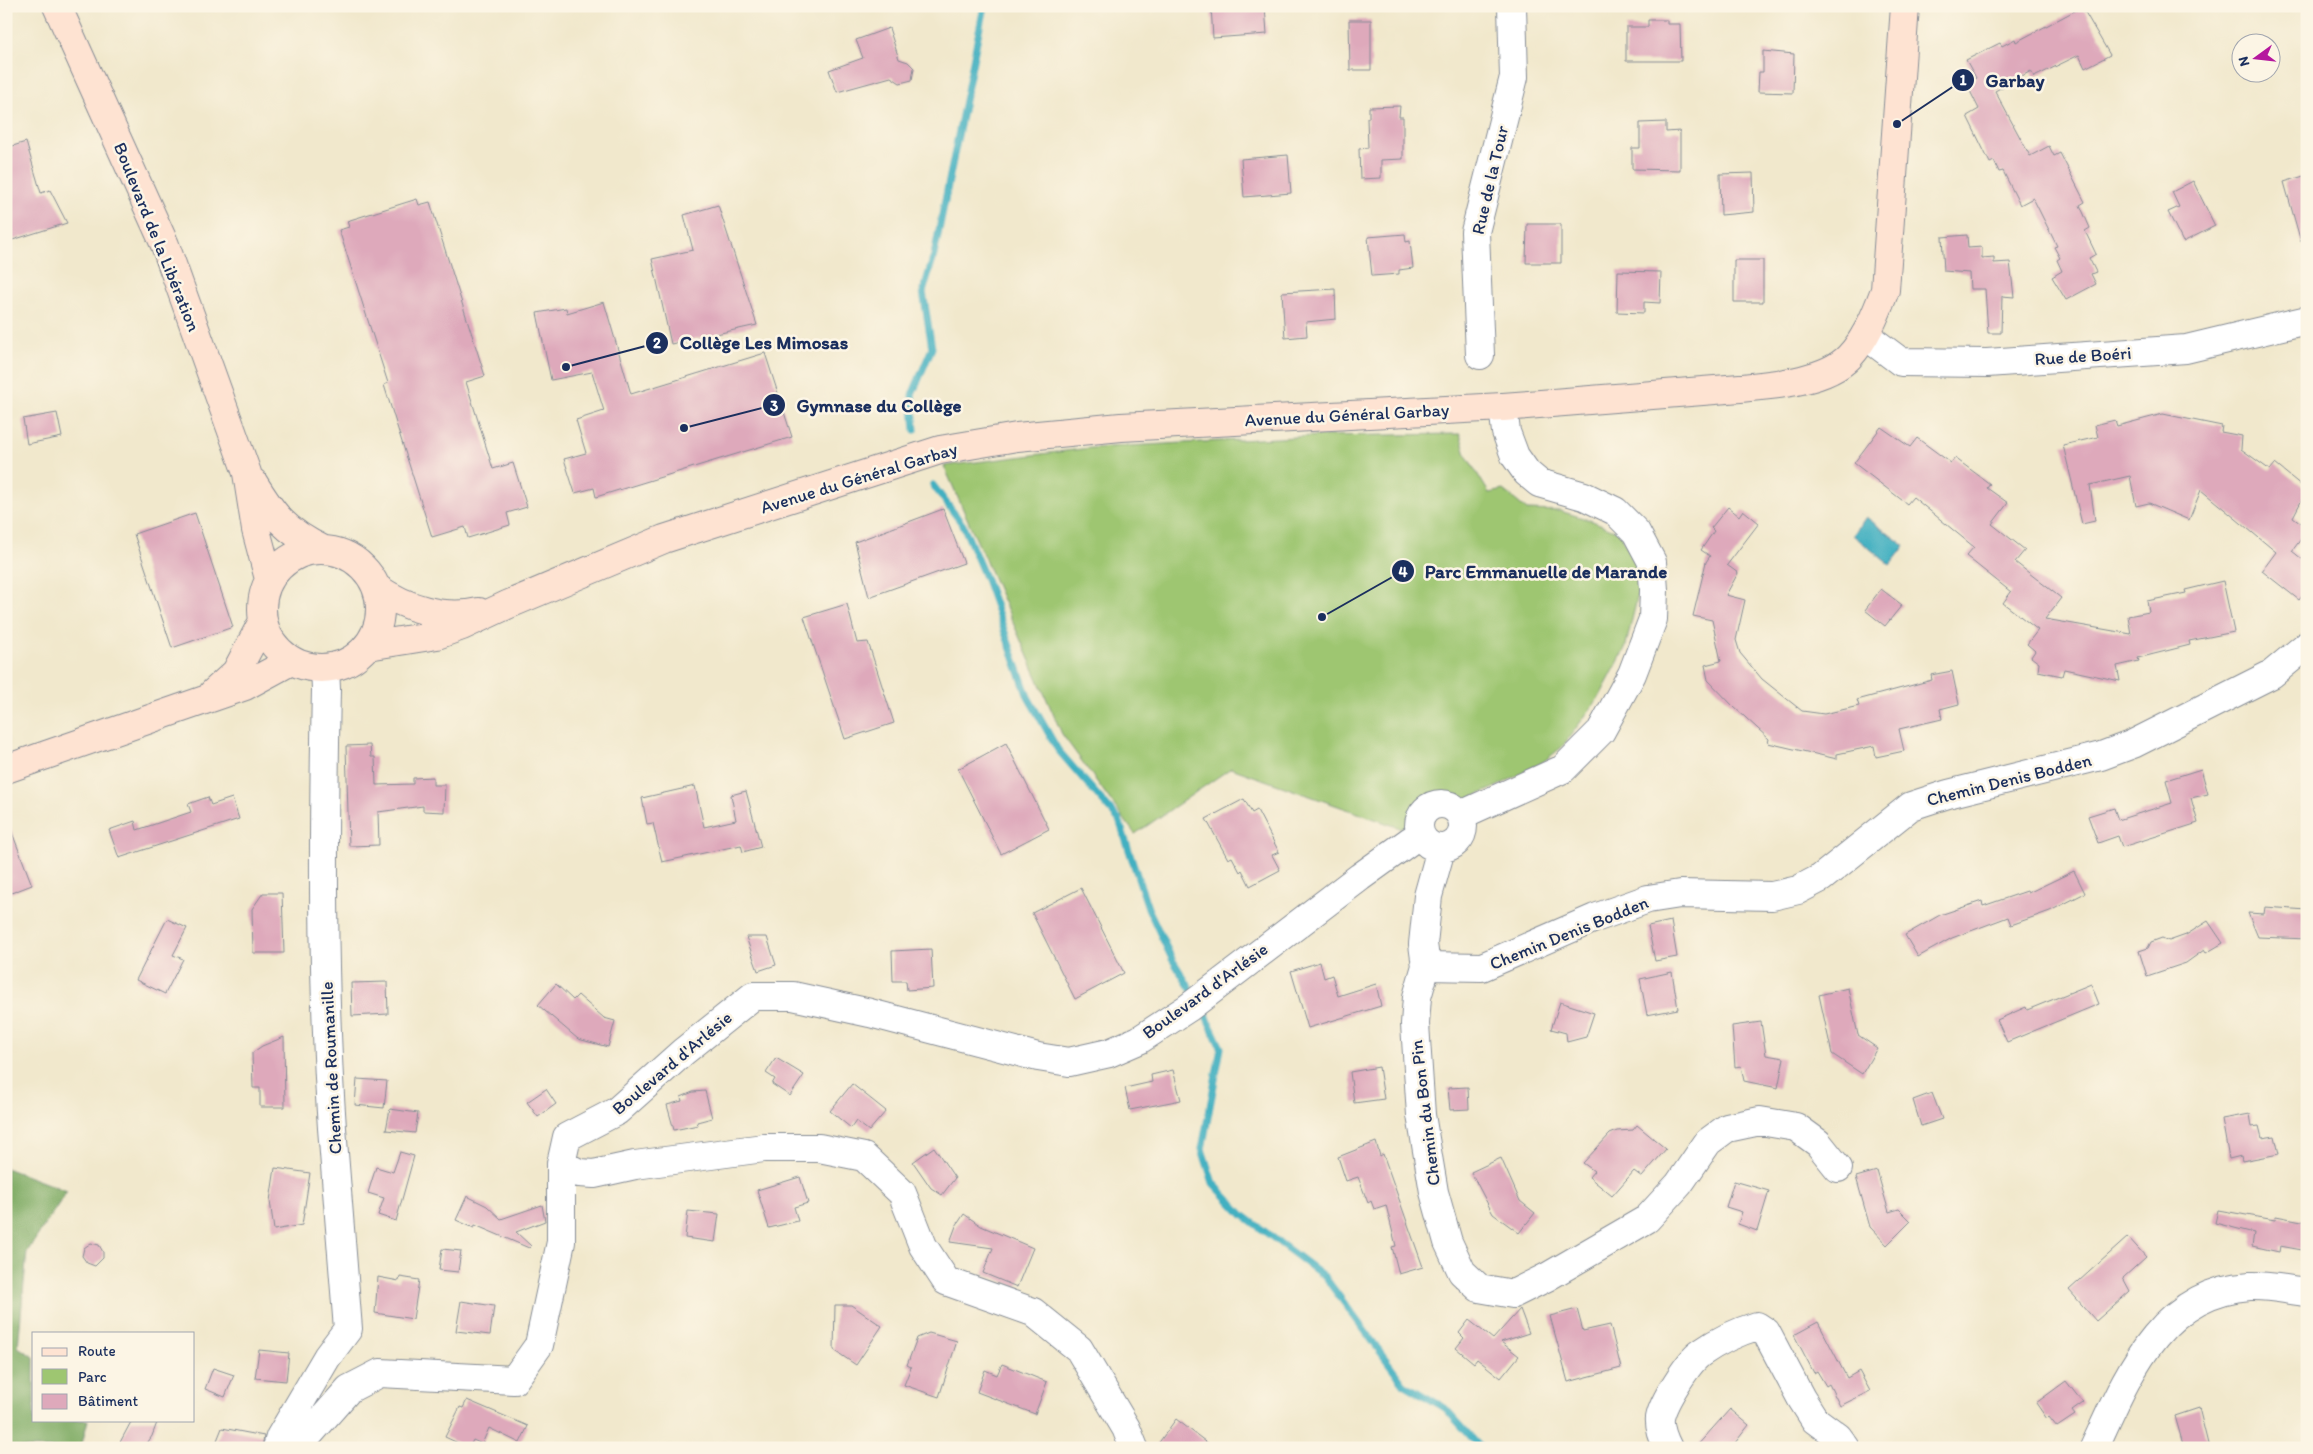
<svg xmlns="http://www.w3.org/2000/svg" width="2313" height="1454" font-family="Itim,sans-serif">
	<style>
		.green { fill: #9ec671; stroke: #5c7a68 }
		.forest { fill: #7eab63; stroke: #4c6d60 }
		.water { fill: #43b0c1; stroke: #2f7090 }
		.lines { fill: none; stroke-linecap: round; stroke-linejoin: round }
		.stream { stroke: #43b0c1; stroke-width: 7 }
		.building { fill: #dea9bb }
		.minor-casing { stroke: #868c95; stroke-width: 30 }
		.secondary-casing { stroke: #868c95; stroke-width: 30 }
		.minor { stroke: #fff; stroke-width: 28 }
		.secondary { stroke: #fee3d2; stroke-width: 28 }
		.labels { text-anchor: middle; dominant-baseline: central; stroke-width: 5; stroke-linejoin: round; paint-order: stroke }
		.street-label { font-size: 18px; fill: #1b2f5e; stroke: #fcf5e5 }
		.leader { fill: none; stroke: #1b2f5e; stroke-width: 2 }
		.callout-dot { fill: #1b2f5e; stroke: #fcf5e5; stroke-width: 2 }
		.mark-label { font-size: 15px; text-anchor: middle; font-weight: bold; fill: #fff }
		.callout-label { font-size: 19px; text-anchor: middle; font-weight: bold; fill: #1b2f5e; stroke: #fcf5e5; stroke-width: 5; stroke-linejoin: round; paint-order: stroke }
	</style>
	<rect width="100%" height="100%" fill="#fcf5e5"/>
	<filter id="ink" filterUnits="userSpaceOnUse"><feTurbulence type="fractalNoise" baseFrequency=".02" numOctaves="2"/><feDisplacementMap in="SourceGraphic" scale="10" xChannelSelector="R" yChannelSelector="G"/><feConvolveMatrix kernelMatrix="1 2 1 2 8 2 1 2 1" color-interpolation-filters="sRGB"/></filter>
	<filter id="wash" filterUnits="userSpaceOnUse"><feTurbulence type="fractalNoise" baseFrequency=".0096" numOctaves="4" result="noise"/><feDisplacementMap in="SourceGraphic" scale="20" xChannelSelector="R" yChannelSelector="G"/><feGaussianBlur stdDeviation="1.12" result="paint"/><feColorMatrix in="noise" values="0 0 0 0 0 0 0 0 0 0 0 0 0 0 0 0 0 1.4 0 .05"/><feComposite in="paint" operator="in"/></filter>
	<g filter="url(#wash)">
		<rect width="100%" height="100%" fill="#f1e8cc"/>
		<path class="green" d="M 1460,434 L 1466,455 L 1489,493 L 1503,490 L 1527,510 L 1560,511 L 1590,520 L 1619,532 L 1635,561 L 1640,586 L 1625,649 L 1600,696 L 1562,747 L 1543,762 L 1494,788 L 1400,828 L 1231,768 L 1135,834 L 1062,734 L 944,466 L 1090,448 L 1315,436 Z"/>
		<path class="forest" d="M 6,1168 L 67,1191 L 27,1252 L 18,1347 L 34,1357 L 34,1420 L 88,1420 L 81,1448 L 6,1448 Z"/>
		<path class="water" d="M 1866,517 L 1905,546 L 1890,565 L 1853,535 Z"/>
		<g class="lines">
			<path class="stream" d="M 915,430 L 912,395 L 932,348 L 923,292 L 934,255 L 984,6
				M 933,485 L 963,525 L 987,582 L 1028,697 L 1058,750 L 1119,820 L 1148,908 L 1172,959 L 1195,996
				M 1201,1005 L 1221,1048 L 1202,1149 L 1213,1183 L 1243,1215 L 1325,1277 L 1404,1384 L 1445,1408 L 1481,1448"/>
		</g>
		<g id="blocks">
			<path class="building" d="M 1211,6 L 1265,6 L 1267,34 L 1213,38 Z
				M 2082,7 L 2110,55 L 2085,68 L 2079,55 L 2034,77 L 2031,71 L 1995,91 L 2030,156 L 2049,146 L 2054,156 L 2060,153 L 2085,202 L 2080,205 L 2090,228 L 2085,231 L 2096,254 L 2089,258 L 2096,272 L 2091,274 L 2096,284 L 2066,300 L 2052,277 L 2062,271 L 2057,260 L 2060,258 L 2054,247 L 2057,246 L 2033,198 L 2020,205 L 2003,171 L 1999,172 L 1994,161 L 1990,163 L 1967,116 L 1979,109 L 1966,83 L 1976,78 L 1966,60 L 2000,43 L 2002,46 L 2015,39 L 2016,42 Z
				M 1349,20 L 1371,20 L 1371,70 L 1350,70 Z
				M 1648,20 L 1667,20 L 1667,24 L 1680,24 L 1681,61 L 1626,61 L 1626,27 L 1648,27 Z
				M 889,28 L 899,59 L 908,62 L 914,68 L 912,80 L 900,83 L 891,77 L 837,92 L 829,70 L 863,58 L 856,40 Z
				M 1763,51 L 1794,54 L 1793,93 L 1758,92 L 1759,72 L 1763,72 Z
				M 1400,106 L 1399,117 L 1403,117 L 1403,159 L 1381,160 L 1381,178 L 1360,179 L 1359,149 L 1368,148 L 1367,118 L 1369,118 L 1369,107 Z
				M 1666,122 L 1666,132 L 1680,131 L 1680,170 L 1632,169 L 1632,148 L 1640,148 L 1640,123 Z
				M 26,142 L 41,193 L 50,190 L 67,223 L 6,242 L 6,148 Z
				M 1288,155 L 1291,193 L 1244,197 L 1241,159 Z
				M 1753,173 L 1754,212 L 1721,215 L 1720,174 Z
				M 2307,175 L 2307,241 L 2301,242 L 2284,182 Z
				M 2193,181 L 2215,226 L 2183,242 L 2168,212 L 2179,207 L 2172,192 Z
				M 417,199 L 419,205 L 430,202 L 485,376 L 466,382 L 493,469 L 513,463 L 527,507 L 507,513 L 510,525 L 468,538 L 465,527 L 432,537 L 384,385 L 388,383 L 339,230 L 349,227 L 347,221 Z
				M 718,205 L 757,325 L 671,344 L 652,259 L 693,250 L 684,215 Z
				M 1527,224 L 1561,224 L 1561,263 L 1526,263 Z
				M 1405,234 L 1406,242 L 1410,241 L 1413,268 L 1399,270 L 1399,274 L 1372,276 L 1368,237 Z
				M 1967,235 L 1968,248 L 1982,247 L 1982,258 L 1994,257 L 1994,263 L 2010,262 L 2014,297 L 2002,296 L 2001,333 L 1988,333 L 1985,289 L 1970,289 L 1969,273 L 1944,271 L 1942,237 Z
				M 1734,260 L 1763,260 L 1763,302 L 1734,302 Z
				M 1618,271 L 1661,272 L 1660,303 L 1644,302 L 1644,313 L 1617,312 Z
				M 1335,289 L 1336,319 L 1306,322 L 1307,336 L 1285,338 L 1282,292 Z
				M 604,302 L 631,394 L 765,353 L 792,437 L 596,497 L 594,488 L 575,493 L 564,459 L 586,453 L 576,420 L 604,411 L 592,372 L 551,380 L 537,313 L 566,308 L 567,313 Z
				M 57,413 L 62,437 L 27,444 L 23,419 Z
				M 2163,414 L 2222,426 L 2221,432 L 2242,436 L 2241,449 L 2270,470 L 2275,464 L 2307,490 L 2293,517 L 2307,527 L 2307,531 L 2292,551 L 2307,563 L 2307,590 L 2299,600 L 2262,571 L 2276,552 L 2201,490 L 2189,520 L 2149,503 L 2136,506 L 2130,476 L 2090,485 L 2095,521 L 2082,524 L 2063,445 L 2098,437 L 2095,425 L 2115,420 L 2117,426 Z
				M 1881,427 L 1910,447 L 1917,438 L 1951,463 L 1955,458 L 1990,484 L 1987,488 L 2008,503 L 1992,524 L 2025,550 L 2015,562 L 2061,598 L 2045,619 L 2131,634 L 2128,616 L 2149,612 L 2147,601 L 2186,593 L 2185,590 L 2223,581 L 2234,632 L 2189,641 L 2190,645 L 2138,658 L 2139,661 L 2117,666 L 2120,681 L 2064,669 L 2062,676 L 2038,671 L 2039,663 L 2031,657 L 2035,651 L 2027,644 L 2038,630 L 2003,603 L 2011,592 L 1966,556 L 1974,547 L 1913,497 L 1907,504 L 1854,463 Z
				M 1728,507 L 1739,516 L 1743,510 L 1759,523 L 1727,565 L 1738,573 L 1726,595 L 1745,600 L 1736,640 L 1740,653 L 1762,679 L 1802,711 L 1824,714 L 1859,706 L 1857,700 L 1932,680 L 1931,675 L 1952,671 L 1959,704 L 1940,709 L 1942,719 L 1899,729 L 1904,751 L 1876,757 L 1874,746 L 1837,754 L 1837,759 L 1768,743 L 1769,739 L 1734,707 L 1708,680 L 1705,665 L 1721,661 L 1712,620 L 1693,616 L 1706,562 L 1710,556 L 1701,550 L 1714,531 L 1711,528 Z
				M 943,509 L 964,563 L 869,597 L 855,542 Z
				M 195,513 L 233,627 L 172,648 L 134,534 Z
				M 1881,589 L 1902,605 L 1885,626 L 1865,610 Z
				M 847,604 L 857,643 L 868,642 L 894,723 L 845,739 L 804,617 Z
				M 1006,743 L 1049,829 L 1001,854 L 958,769 Z
				M 370,745 L 371,757 L 375,757 L 376,785 L 413,784 L 413,778 L 433,777 L 433,785 L 445,785 L 444,812 L 423,811 L 423,806 L 378,812 L 379,845 L 349,846 L 346,746 Z
				M 2201,769 L 2208,794 L 2191,798 L 2198,823 L 2122,847 L 2118,836 L 2098,843 L 2088,816 L 2114,808 L 2118,820 L 2172,803 L 2166,780 Z
				M 695,786 L 704,827 L 736,820 L 731,795 L 746,791 L 761,847 L 743,852 L 741,845 L 662,862 L 653,823 L 647,824 L 642,798 Z
				M 208,797 L 211,805 L 232,798 L 239,819 L 119,858 L 109,830 L 135,821 L 137,830 L 191,812 L 188,804 Z
				M 1244,799 L 1252,813 L 1257,810 L 1279,852 L 1272,855 L 1280,870 L 1250,886 L 1242,870 L 1240,872 L 1232,857 L 1228,859 L 1206,819 Z
				M 6,822 L 8,822 L 32,885 L 6,895 Z
				M 2074,871 L 2085,893 L 2050,911 L 2011,925 L 2008,917 L 1952,938 L 1918,957 L 1905,935 L 1940,915 L 1982,901 L 1983,906 L 2027,891 L 2028,893 Z
				M 1081,888 L 1124,973 L 1075,999 L 1032,913 Z
				M 263,893 L 282,893 L 284,953 L 253,953 L 252,909 Z
				M 2265,907 L 2307,910 L 2307,939 L 2258,937 L 2248,913 L 2264,914 Z
				M 167,919 L 187,928 L 173,955 L 183,959 L 165,994 L 136,980 Z
				M 1671,921 L 1677,957 L 1655,961 L 1648,926 Z
				M 2208,921 L 2223,943 L 2206,953 L 2204,950 L 2186,963 L 2147,976 L 2139,951 L 2148,948 L 2151,942 L 2162,938 L 2169,941 L 2186,935 Z
				M 746,937 L 767,937 L 776,965 L 758,971 Z
				M 931,949 L 933,988 L 907,990 L 906,981 L 893,981 L 892,951 Z
				M 1320,962 L 1324,978 L 1332,975 L 1338,996 L 1376,984 L 1381,1006 L 1308,1028 L 1291,971 Z
				M 1672,972 L 1678,1009 L 1647,1015 L 1640,979 Z
				M 387,982 L 388,1014 L 352,1016 L 351,983 Z
				M 556,984 L 573,1000 L 578,995 L 604,1018 L 615,1021 L 608,1047 L 578,1039 L 538,1005 Z
				M 2091,984 L 2099,1004 L 2007,1042 L 1997,1020 L 2026,1007 L 2027,1010 Z
				M 1848,988 L 1858,1035 L 1877,1048 L 1862,1074 L 1832,1054 L 1819,995 Z
				M 1560,1002 L 1594,1013 L 1586,1037 L 1567,1042 L 1566,1033 L 1551,1029 Z
				M 1761,1022 L 1766,1055 L 1784,1058 L 1778,1088 L 1744,1081 L 1741,1066 L 1735,1067 L 1732,1026 Z
				M 284,1037 L 285,1107 L 260,1107 L 260,1088 L 253,1088 L 252,1053 L 262,1046 Z
				M 776,1058 L 804,1075 L 790,1096 L 772,1084 L 775,1079 L 766,1073 Z
				M 1379,1067 L 1384,1099 L 1354,1103 L 1350,1072 Z
				M 1173,1070 L 1181,1100 L 1130,1110 L 1125,1088 L 1152,1082 L 1151,1075 Z
				M 357,1079 L 387,1081 L 384,1108 L 355,1105 Z
				M 852,1084 L 886,1111 L 869,1131 L 856,1121 L 851,1128 L 830,1111 Z
				M 1468,1087 L 1469,1109 L 1450,1110 L 1448,1088 Z
				M 546,1089 L 556,1104 L 538,1117 L 527,1102 Z
				M 705,1091 L 712,1118 L 697,1122 L 698,1125 L 674,1130 L 667,1105 L 682,1101 L 681,1097 L 693,1092 Z
				M 1932,1093 L 1942,1119 L 1921,1126 L 1913,1100 Z
				M 390,1109 L 418,1113 L 415,1133 L 386,1130 Z
				M 2250,1114 L 2252,1127 L 2259,1126 L 2262,1138 L 2275,1136 L 2279,1154 L 2242,1161 L 2241,1156 L 2229,1159 L 2222,1119 Z
				M 1637,1125 L 1666,1149 L 1642,1177 L 1634,1171 L 1612,1196 L 1589,1177 L 1594,1171 L 1583,1163 L 1610,1134 L 1617,1131 L 1633,1130 Z
				M 1376,1142 L 1380,1156 L 1383,1154 L 1423,1267 L 1399,1274 L 1392,1247 L 1396,1246 L 1386,1205 L 1374,1209 L 1371,1201 L 1368,1203 L 1358,1177 L 1346,1181 L 1338,1157 Z
				M 934,1147 L 955,1178 L 942,1195 L 931,1188 L 913,1162 Z
				M 400,1152 L 414,1156 L 396,1221 L 378,1215 L 384,1198 L 368,1193 L 376,1167 L 393,1172 Z
				M 1501,1158 L 1520,1201 L 1535,1213 L 1519,1233 L 1493,1214 L 1471,1172 Z
				M 275,1168 L 310,1173 L 302,1225 L 274,1230 L 270,1201 Z
				M 1877,1171 L 1889,1212 L 1899,1209 L 1911,1221 L 1887,1245 L 1870,1227 L 1856,1177 Z
				M 800,1177 L 808,1203 L 794,1207 L 798,1221 L 769,1228 L 757,1190 Z
				M 1734,1181 L 1769,1191 L 1757,1231 L 1738,1224 L 1742,1212 L 1726,1207 Z
				M 467,1196 L 487,1206 L 501,1219 L 542,1205 L 545,1221 L 516,1232 L 531,1246 L 529,1248 L 475,1225 L 474,1228 L 456,1220 Z
				M 2218,1210 L 2275,1220 L 2276,1216 L 2307,1222 L 2302,1250 L 2280,1246 L 2279,1252 L 2252,1246 L 2254,1233 L 2215,1223 Z
				M 688,1211 L 719,1214 L 715,1242 L 685,1238 Z
				M 964,1214 L 981,1226 L 1033,1248 L 1017,1287 L 983,1273 L 993,1248 L 950,1242 L 956,1226 Z
				M 2128,1237 L 2146,1257 L 2123,1278 L 2130,1291 L 2096,1321 L 2069,1290 Z
				M 91,1243 L 99,1245 L 103,1252 L 103,1258 L 95,1266 L 87,1263 L 82,1256 L 84,1248 Z
				M 442,1249 L 461,1251 L 458,1272 L 439,1270 Z
				M 378,1277 L 399,1281 L 400,1277 L 419,1280 L 413,1319 L 375,1313 Z
				M 461,1301 L 494,1306 L 490,1335 L 456,1331 Z
				M 835,1305 L 851,1305 L 882,1326 L 856,1365 L 834,1350 Z
				M 1520,1309 L 1529,1333 L 1501,1342 L 1519,1356 L 1501,1378 L 1477,1359 L 1474,1363 L 1456,1348 L 1464,1338 L 1459,1333 L 1469,1320 L 1493,1339 Z
				M 1577,1309 L 1583,1331 L 1610,1325 L 1621,1368 L 1568,1382 L 1550,1316 Z
				M 1818,1322 L 1847,1378 L 1859,1371 L 1870,1391 L 1840,1406 L 1829,1384 L 1826,1386 L 1817,1371 L 1814,1373 L 1794,1335 Z
				M 929,1333 L 957,1341 L 939,1397 L 904,1385 L 911,1367 L 907,1365 L 917,1338 Z
				M 259,1350 L 289,1353 L 286,1381 L 255,1378 Z
				M 1002,1364 L 1047,1382 L 1035,1414 L 977,1392 L 985,1370 L 997,1375 Z
				M 213,1368 L 234,1375 L 225,1397 L 205,1389 Z
				M 2066,1381 L 2083,1403 L 2072,1411 L 2075,1415 L 2057,1427 L 2049,1417 L 2047,1419 L 2036,1403 Z
				M 467,1400 L 528,1426 L 520,1443 L 489,1428 L 482,1444 L 473,1440 L 469,1448 L 445,1437 L 460,1407 L 463,1408 Z
				M 2199,1408 L 2209,1448 L 2184,1448 L 2175,1416 Z
				M 1730,1409 L 1749,1425 L 1731,1448 L 1695,1448 Z
				M 1176,1419 L 1214,1448 L 1155,1448 Z
				M 132,1420 L 158,1420 L 152,1436 L 144,1448 L 117,1448 Z
				M 222,1428 L 264,1436 L 262,1448 L 214,1448 Z"/>
		</g>
	</g>
	<g filter="url(#ink)">
		<use href="#blocks" fill-opacity="0" stroke="#868c95" stroke-width="1"/>
		<g class="lines">
			<g class="minor-casing">
				<path id="minor" d="M 1865,335 L 1901,362 L 1987,363 L 2186,349 L 2307,320
					M 1480,355 L 1475,232 L 1514,77 L 1512,6
					M1419 826a22 22 0 1 1 44 0a22 22 0 1 1-44 0Z
					M 1461,815 L 1563,769 L 1601,731 L 1632,674 L 1653,619 L 1654,590 L 1652,562 L 1636,532 L 1615,511 L 1584,496 L 1539,483 L 1527,473 L 1515,456 L 1506,432 L 1503,407
					M 1441,849 L 1428,896 L 1423,944 L 1426,966 L 1417,997 L 1415,1024 L 1421,1115 L 1434,1192 L 1448,1242 L 1462,1272 L 1479,1288 L 1513,1294 L 1547,1277 L 1647,1219 L 1679,1184 L 1708,1142 L 1727,1128 L 1760,1121 L 1796,1127 L 1818,1143 L 1838,1168
					M 1426,966 L 1482,967 L 1595,918 L 1648,899 L 1680,894 L 1772,896 L 1798,890 L 1821,878 L 1911,806 L 1948,794 L 2101,756 L 2133,744 L 2272,674 L 2307,645
					M 561,1164 L 579,1173 L 594,1174 L 635,1165 L 764,1148 L 819,1148 L 864,1157 L 902,1193 L 923,1246 L 946,1281 L 1033,1312 L 1079,1349 L 1126,1428 L 1134,1448
					M 277,1448 L 280,1437 L 327,1357 L 348,1329 C 343,1262 337,1195 332,1128 C 322,982 323,835 326,689 L 325,668
					M 297,1448 L 349,1389 L 380,1373 L 514,1380 L 539,1345 L 561,1242 L 561,1164 L 567,1137 L 617,1111 L 683,1052 L 753,996 L 793,996 L 870,1013 L 1038,1057 L 1069,1062 L 1109,1053 L 1139,1040 L 1188,1008 L 1360,877 L 1410,841 L 1421,836
					M 1668,1448 C 1664,1440 1659,1428 1660,1418 C 1663,1402 1688,1362 1701,1353 C 1718,1341 1737,1332 1757,1326 L 1766,1332 L 1801,1398 L 1815,1420 L 1838,1437 L 1846,1448
					M 2094,1448 C 2127,1377 2159,1292 2250,1286 C 2268,1285 2288,1290 2307,1292"/>
			</g>
			<g class="secondary-casing">
				<path id="secondary" d="M 57,6 L 165,245 L 247,473 L 256,530 L 269,579
					M 253,482 C 274,516 285,531 322,549
					M262 609a59 59 0 1 1 118 0a59 59 0 1 1-118 0Z
					M 377,588 C 406,608 443,620 479,612
					M 368,646 L 437,635 L 462,626 L 507,605 L 664,539 L 940,450 L 1017,437 L 1121,427 L 1503,407 L 1740,388 C 1772,385 1825,382 1849,357 C 1866,339 1876,314 1885,290 L 1905,6
					M 213,693 L 236,672 L 263,621
					M 6,769 L 245,686 L 291,661"/>
			</g>
			<use href="#minor" class="minor"/>
			<use href="#secondary" class="secondary"/>
		</g>
	</g>
	<g class="labels">
		<g class="street-label">
			<text transform="translate(1490 180) rotate(-77)">Rue de la Tour</text>
			<text transform="translate(157 237) rotate(68)">Boulevard de la Libération</text>
			<text transform="translate(2083 356) rotate(-4)">Rue de Boéri</text>
			<text transform="translate(1347 415) rotate(-3)">Avenue du Général Garbay</text>
			<text transform="translate(859 478) rotate(-17)">Avenue du Général Garbay</text>
			<text transform="translate(2009 780) rotate(-14)">Chemin Denis Bodden</text>
			<text transform="translate(1569 933) rotate(-22)">Chemin Denis Bodden</text>
			<text transform="translate(1205 991) rotate(-36)">Boulevard d'Arlésie</text>
			<text transform="translate(672 1063) rotate(-40)">Boulevard d'Arlésie</text>
			<text transform="translate(331 1068) rotate(-93)">Chemin de Roumanille</text>
			<text transform="translate(1425 1113) rotate(-97)">Chemin du Bon Pin</text>
		</g>
	</g>
	<path class="leader" d="M1897 124L1963 80M566 367L657 343M684 428L774 405M1322 617L1403 571"/>
	<g class="callout-dot">
		<circle cx="1897" cy="124" r="5"/>
		<circle cx="566" cy="367" r="5"/>
		<circle cx="684" cy="428" r="5"/>
		<circle cx="1322" cy="617" r="5"/>
		<circle cx="1963" cy="80" r="12"/>
		<circle cx="657" cy="343" r="12"/>
		<circle cx="774" cy="405" r="12"/>
		<circle cx="1403" cy="571" r="12"/>
	</g>
	<g class="mark-label">
		<text x="1963" y="85">1</text>
		<text x="657" y="348">2</text>
		<text x="774" y="411">3</text>
		<text x="1403" y="577">4</text>
	</g>
	<g class="callout-label">
		<text x="2015" y="87">Garbay</text>
		<text x="764" y="349">Collège Les Mimosas</text>
		<text x="879" y="412">Gymnase du Collège</text>
		<text x="1546" y="578">Parc Emmanuelle de Marande</text>
	</g>
	<rect width="2313" height="1454" fill="none" stroke="#fcf5e5" stroke-width="25"/>
	<rect x="32" y="1332" width="162" height="90" fill="#fcf5e5" stroke="#a2a6af"/>
	<rect x="42" y="1348" width="25" height="8" fill="#fee3d2" stroke="#a2a6af"/>
	<text x="78" y="1356" font-size="15" fill="#1b2f5e">Route</text>
	<rect x="42" y="1369" width="25" height="15" fill="#9ec671" stroke="#a2a6af"/>
	<text x="78" y="1382" font-size="15" fill="#1b2f5e">Parc</text>
	<rect x="42" y="1394" width="25" height="15" fill="#dea9bb" stroke="#a2a6af"/>
	<text x="78" y="1406" font-size="15" fill="#1b2f5e">Bâtiment</text>
	<g transform="translate(2256 58) rotate(255)"><circle r="24" fill="#fcf5e5" stroke="#a2a6af"/>
	<path d="M0-4L9 19L0 12L-9 19Z" fill="#b5179e"/>
	<text y="-8" font-size="14" font-weight="bold" text-anchor="middle" fill="#1b2f5e">N</text>
	</g>
</svg>
